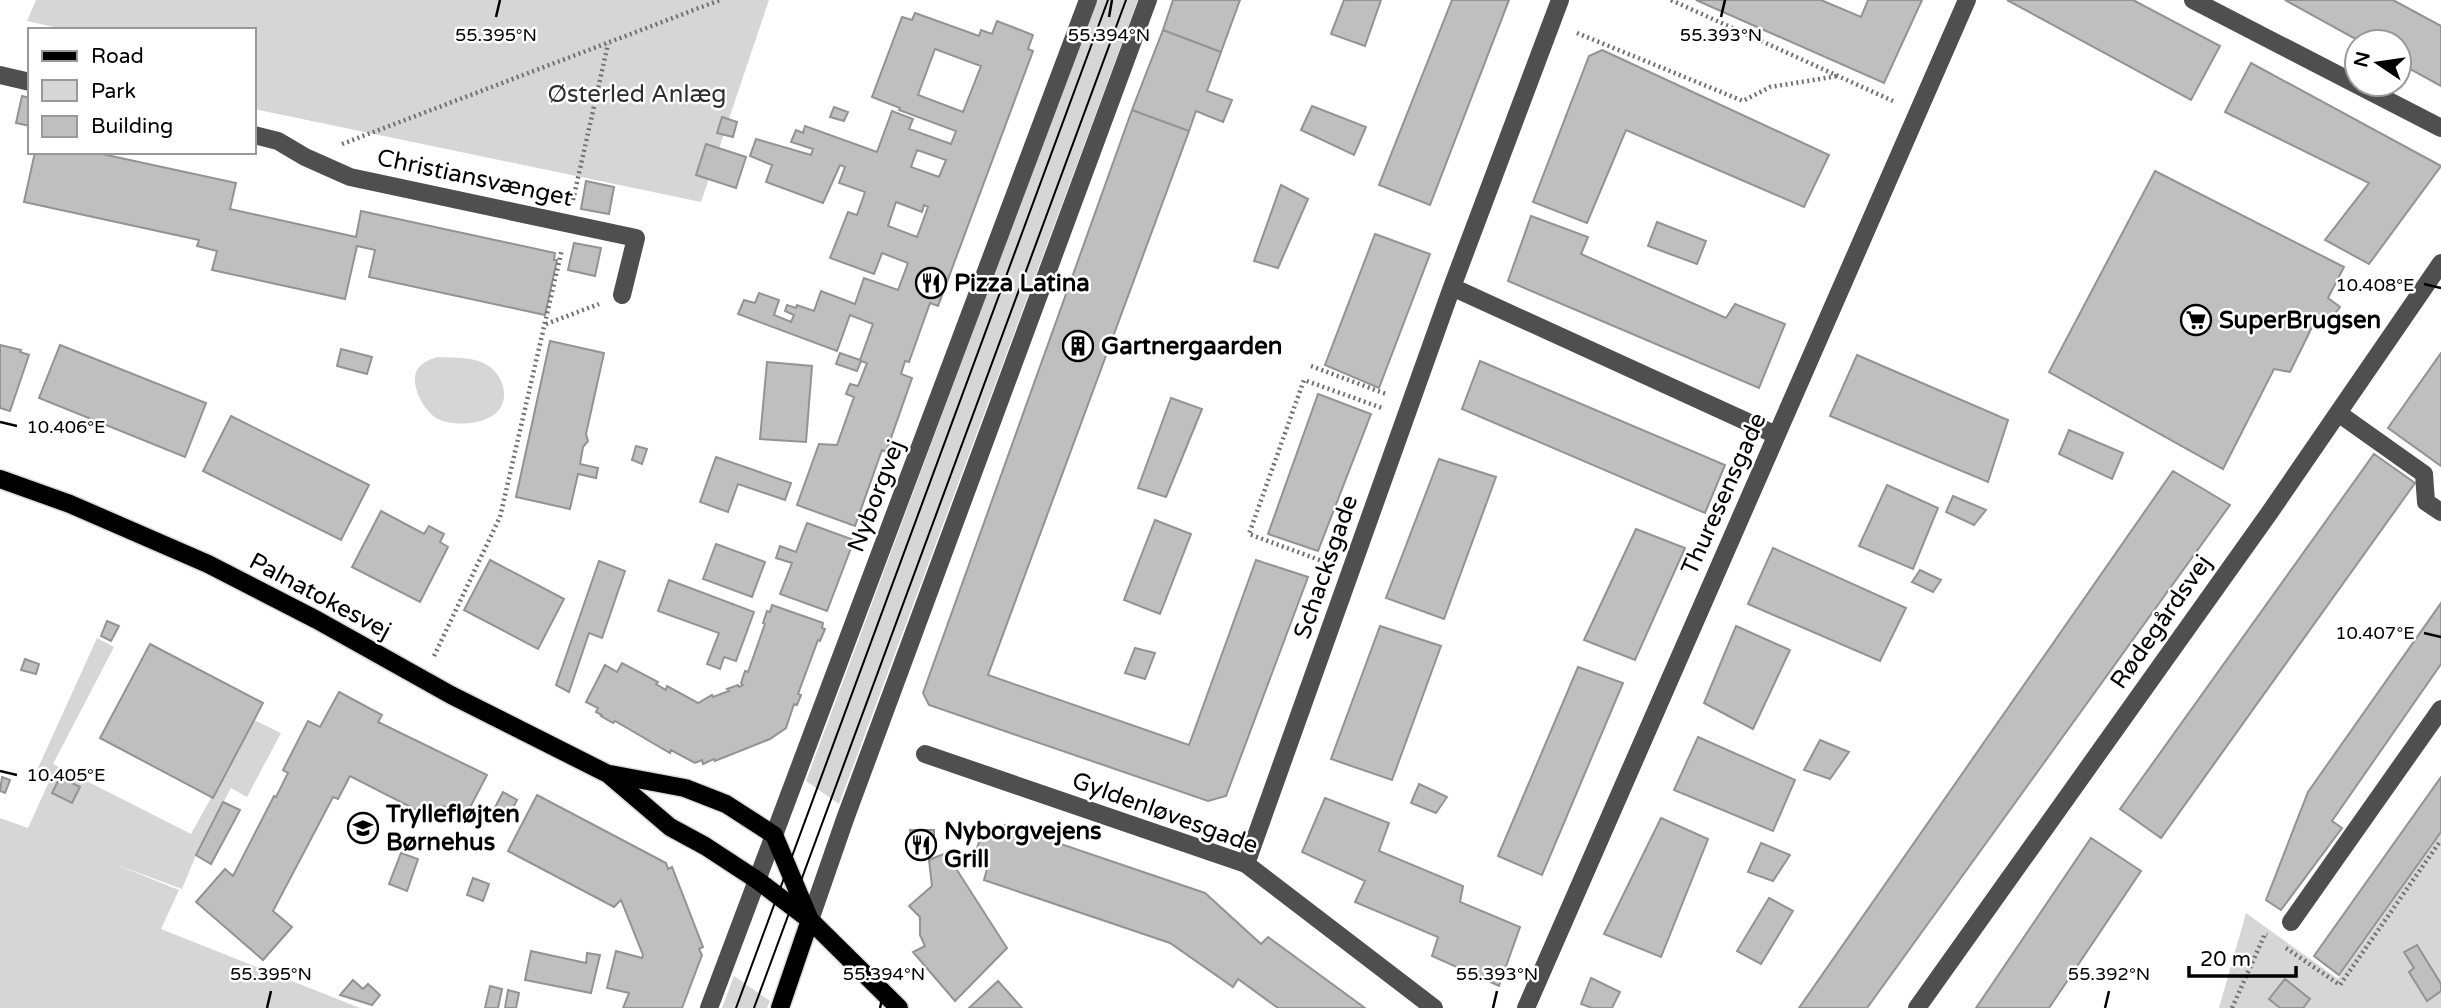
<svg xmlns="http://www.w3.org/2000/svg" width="2441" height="1008" font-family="'Varela Round',sans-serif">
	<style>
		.green { fill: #d6d6d6 }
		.building { fill: #bfbfbf; stroke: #939393; stroke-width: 2; fill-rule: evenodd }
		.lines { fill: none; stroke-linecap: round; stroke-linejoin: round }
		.major-casing { stroke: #dbdbdb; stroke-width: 21 }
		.path { stroke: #717171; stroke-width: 4.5; stroke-dasharray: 2 3.5; stroke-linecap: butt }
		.minor { stroke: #4f4f4f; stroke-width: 18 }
		.major { stroke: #000; stroke-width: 18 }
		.tram { stroke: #000; stroke-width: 2 }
		.ticks { fill: none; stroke: #000; stroke-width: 2.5 }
		.labels { text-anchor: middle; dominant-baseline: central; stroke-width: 5; stroke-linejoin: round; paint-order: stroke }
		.park-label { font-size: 24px; fill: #2d2d2d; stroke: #fff }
		.street-label { font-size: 24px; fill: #000; stroke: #fff }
		.poi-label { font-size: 24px; font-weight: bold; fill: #000; stroke: #fff; text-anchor: start }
		.ticks-label { font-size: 18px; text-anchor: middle; fill: #000; stroke: #fff; stroke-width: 5; stroke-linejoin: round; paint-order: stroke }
	</style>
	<rect width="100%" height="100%" fill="#fff"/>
	<path class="green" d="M 36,0 L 769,0 L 701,202 L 254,109 L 254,30 L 67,30 L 27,21 Z
		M 1096,0 L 1138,0 L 839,804 L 806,781 Z
		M 437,357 C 454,358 476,356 490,367 C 509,382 510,410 486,419 C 473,425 451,425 438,419 C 424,412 411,387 416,372 C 420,363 429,360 437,357 Z
		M 97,638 L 114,647 L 53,764 L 191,834 L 254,720 L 281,733 L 247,797 L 231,788 L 196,855 L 182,889 L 112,863 L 179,890 L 161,929 L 360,1008 L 0,1008 L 0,818 L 28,828 L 52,775 L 38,768 Z
		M 2441,834 L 2441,1008 L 2219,1008 L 2246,913 L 2338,979 Z
		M 734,976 L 770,1001 L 767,1008 L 722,1008 Z"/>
	<path class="building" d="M 1173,0 L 1240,0 L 1221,52 L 1163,30 Z
		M 1344,0 L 1381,0 L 1365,46 L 1331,34 Z
		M 1452,0 L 1509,0 L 1430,205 L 1379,185 Z
		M 1696,0 L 1821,0 L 1861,17 L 1868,0 L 1922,0 L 1884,83 Z
		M 2007,0 L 2133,0 L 2220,46 L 2191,100 Z
		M 2285,0 L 2393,0 L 2441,26 L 2441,86 L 2399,63 L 2399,42 L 2361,42 Z
		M 915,13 L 979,36 L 981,30 L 992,34 L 997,21 L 1033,35 L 1028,49 L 1033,51 L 938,306 L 930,303 L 909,362 L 905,361 L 901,374 L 912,378 L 886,452 L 882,450 L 855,526 L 797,505 L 819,444 L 837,445 L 854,397 L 846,394 L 850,384 L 858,386 L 867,363 L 861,361 L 857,371 L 836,364 L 840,353 L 860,360 L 873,324 L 850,315 L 837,351 L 738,314 L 744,300 L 755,303 L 759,293 L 779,300 L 774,315 L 791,322 L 794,315 L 785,311 L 787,305 L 796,308 L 797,305 L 814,311 L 821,291 L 855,304 L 864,278 L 898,290 L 908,263 L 882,253 L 874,274 L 830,258 L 848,212 L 857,215 L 865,192 L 839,183 L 845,167 L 840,165 L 823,203 L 766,182 L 772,165 L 750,156 L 756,139 L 811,155 L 813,149 L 791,142 L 796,130 L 803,133 L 805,126 L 877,152 L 892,111 L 913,119 L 909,129 L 951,144 L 956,131 L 899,110 L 900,108 L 872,97 L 902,17 L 912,20 ZM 935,49 L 981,66 L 963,112 L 918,95 ZM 917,150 L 946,160 L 939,177 L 911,167 ZM 896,202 L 922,212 L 924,205 L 928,207 L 917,237 L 888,226 Z
		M 1163,30 L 1221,52 L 1207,91 L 1232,100 L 1223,122 L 1196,111 L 1189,131 L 1132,110 Z
		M 1602,50 L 1829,155 L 1804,207 L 1626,130 L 1587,223 L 1533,202 L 1589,56 Z
		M 2251,63 L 2441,166 L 2369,264 L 2325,240 L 2369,183 L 2225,112 Z
		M 22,96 L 30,98 L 30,126 L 16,123 Z
		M 1312,106 L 1366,127 L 1354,155 L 1301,130 Z
		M 834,107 L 848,112 L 844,121 L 830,117 Z
		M 1132,110 L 1189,131 L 988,675 L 1189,745 L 1256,560 L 1308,577 L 1226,796 L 1208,801 L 929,705 L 923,693 Z
		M 722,117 L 737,122 L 733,137 L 717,133 Z
		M 706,144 L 746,157 L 736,188 L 696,175 Z
		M 35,152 L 93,152 L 236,183 L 230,209 L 356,237 L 361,211 L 555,253 L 554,260 L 557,260 L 545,315 L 369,277 L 375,250 L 357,246 L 345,299 L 212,270 L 217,251 L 197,246 L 199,240 L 24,202 Z
		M 2155,171 L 2344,267 L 2328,298 L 2340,307 L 2327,324 L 2317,317 L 2290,372 L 2274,369 L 2223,469 L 2049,372 Z
		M 586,181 L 614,187 L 609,214 L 581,209 Z
		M 1281,185 L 1308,199 L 1278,268 L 1254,261 Z
		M 1531,216 L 1588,237 L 1581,254 L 1726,318 L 1735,304 L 1785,324 L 1759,388 L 1508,281 Z
		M 1657,222 L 1706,241 L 1697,264 L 1648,246 Z
		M 1375,234 L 1430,254 L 1379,388 L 1325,365 Z
		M 574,243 L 601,248 L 595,276 L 568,270 Z
		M 550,341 L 604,353 L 586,434 L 588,441 L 583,447 L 580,464 L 598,468 L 596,478 L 578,474 L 570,509 L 516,497 Z
		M 0,345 L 21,350 L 20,352 L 29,355 L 10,411 L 0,408 Z
		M 60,345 L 206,403 L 185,457 L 39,398 Z
		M 341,349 L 372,357 L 367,374 L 337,366 Z
		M 2441,353 L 2441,466 L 2388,428 Z
		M 1857,355 L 2008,420 L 1988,482 L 1830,416 Z
		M 1480,361 L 1725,465 L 1705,513 L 1462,409 Z
		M 767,362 L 812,366 L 806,442 L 760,439 Z
		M 1318,394 L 1371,414 L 1318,551 L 1268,534 Z
		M 1171,398 L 1202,409 L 1166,497 L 1138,488 Z
		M 231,416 L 369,485 L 341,540 L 203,471 Z
		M 2069,430 L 2123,453 L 2112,479 L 2059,454 Z
		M 636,446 L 647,449 L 642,464 L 632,460 Z
		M 2374,454 L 2415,483 L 2161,838 L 2120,809 Z
		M 716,457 L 791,483 L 785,500 L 738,484 L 728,512 L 700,502 Z
		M 1439,459 L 1496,477 L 1444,619 L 1386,598 Z
		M 2173,471 L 2230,505 L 1867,1008 L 1799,1008 Z
		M 1887,485 L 1938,508 L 1913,569 L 1859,546 Z
		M 1953,496 L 1986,510 L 1974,525 L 1946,512 Z
		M 381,511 L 424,534 L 429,526 L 444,534 L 440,542 L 448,547 L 420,602 L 352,567 Z
		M 1155,520 L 1191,534 L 1160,614 L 1124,600 Z
		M 807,523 L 854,540 L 827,611 L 780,594 L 792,563 L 776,558 L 780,546 L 796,552 Z
		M 1636,529 L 1685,548 L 1635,660 L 1584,640 Z
		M 716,544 L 765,562 L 752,597 L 703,579 Z
		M 1773,548 L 1906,608 L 1880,661 L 1748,604 Z
		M 490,560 L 564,599 L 538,649 L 464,610 Z
		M 599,561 L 625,571 L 602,638 L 589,633 L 569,692 L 556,685 Z
		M 1920,570 L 1941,580 L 1933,592 L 1912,582 Z
		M 669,580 L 754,612 L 736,661 L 724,657 L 720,669 L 707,664 L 719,633 L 658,611 Z
		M 2441,603 L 2441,664 L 2332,821 L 2342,828 L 2281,910 L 2266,900 L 2308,792 Z
		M 772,605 L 823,623 L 822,628 L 825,629 L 820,641 L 818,640 L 798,694 L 801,695 L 797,705 L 794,704 L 786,728 L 770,739 L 715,761 L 714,759 L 703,764 L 702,760 L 695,763 L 671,750 L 670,753 L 615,721 L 613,723 L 601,716 L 602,715 L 596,712 L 598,708 L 586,702 L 605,665 L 617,672 L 622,663 L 658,682 L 656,684 L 666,690 L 667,686 L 698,703 L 712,695 L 713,697 L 729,691 L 727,689 L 738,685 L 739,687 L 743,685 L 741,683 L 745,671 L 748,672 L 765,624 L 763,623 L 767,611 L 770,612 Z
		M 107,621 L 119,626 L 111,641 L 101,636 Z
		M 1380,626 L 1441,646 L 1392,780 L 1331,759 Z
		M 1736,626 L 1790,650 L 1753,729 L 1704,703 Z
		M 150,644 L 263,703 L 213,798 L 100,738 Z
		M 1135,648 L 1155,653 L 1145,679 L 1125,673 Z
		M 25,659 L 39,664 L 36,674 L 21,670 Z
		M 1578,667 L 1623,683 L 1542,875 L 1498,856 Z
		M 339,692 L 382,715 L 378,722 L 487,775 L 465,817 L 443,806 L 436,820 L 350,776 L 338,799 L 333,797 L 273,911 L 292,927 L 263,960 L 196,902 L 225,869 L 233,876 L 274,796 L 276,797 L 288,773 L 283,770 L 308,721 L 320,727 Z
		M 1698,737 L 1795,780 L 1773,831 L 1674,790 Z
		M 1820,740 L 1849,752 L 1830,779 L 1804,770 Z
		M 2,777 L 10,780 L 5,793 L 0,791 Z
		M 60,777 L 80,787 L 72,803 L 52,793 Z
		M 2441,777 L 2441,832 L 2339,975 L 2314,956 Z
		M 1419,784 L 1447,797 L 1436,813 L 1411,803 Z
		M 503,792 L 517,800 L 507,819 L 493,811 Z
		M 537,795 L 666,863 L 668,869 L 672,867 L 703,947 L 699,949 L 702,955 L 682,1008 L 623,1008 L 629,993 L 607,988 L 616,951 L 642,958 L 643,955 L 621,900 L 614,907 L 508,851 Z
		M 1325,798 L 1389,823 L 1379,851 L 1463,886 L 1460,902 L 1520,927 L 1499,986 L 1432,956 L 1438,937 L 1355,902 L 1365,881 L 1302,852 Z
		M 223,802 L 240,810 L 211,864 L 196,855 Z
		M 1661,818 L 1708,839 L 1661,957 L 1604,934 Z
		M 1005,825 L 1205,893 L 1261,944 L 1268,937 L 1365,1008 L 1278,1008 L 1238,979 L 1233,987 L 1170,943 L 984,880 L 988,865 L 973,860 L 981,836 L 998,840 Z
		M 910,830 L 934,830 L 934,853 L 914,854 Z
		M 2091,838 L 2141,871 L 2049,1008 L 1976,1008 Z
		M 1761,843 L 1790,855 L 1773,881 L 1748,872 Z
		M 401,853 L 418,859 L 407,891 L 389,884 Z
		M 946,853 L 1007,948 L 955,1001 L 913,952 L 925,946 L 920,935 L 920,917 L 909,906 L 932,886 L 929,860 Z
		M 473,878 L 489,884 L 483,901 L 467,895 Z
		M 1769,898 L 1793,911 L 1761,964 L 1737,951 Z
		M 2417,945 L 2441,984 L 2441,991 L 2427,1001 L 2409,972 L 2414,968 L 2404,952 Z
		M 531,951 L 586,963 L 587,953 L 600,955 L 591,993 L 525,980 Z
		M 1591,978 L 1620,992 L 1612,1008 L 1592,1008 L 1581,1004 Z
		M 2285,979 L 2310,999 L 2303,1008 L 2280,1008 L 2269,999 Z
		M 353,980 L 363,989 L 368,984 L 380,995 L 372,1005 L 340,995 Z
		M 998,981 L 1022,1008 L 969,1008 Z
		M 490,986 L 502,989 L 498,1008 L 485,1008 Z
		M 508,990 L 519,993 L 516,1008 L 505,1008 Z"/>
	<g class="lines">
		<g class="major-casing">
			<path id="major" d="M 0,479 L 70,504 L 208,564 L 317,620 L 451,695 L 608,774 L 670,827 L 705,846 L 757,880 L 810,920 L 899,1008
				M 610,774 L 685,788 L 726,804 L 774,835 L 810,920
				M 780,1008 L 810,920"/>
		</g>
		<path class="path" d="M 1671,0 L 1893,101
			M 1577,33 L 1743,101 L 1770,87 L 1838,76
			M 342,144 L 720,0
			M 573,200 L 608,44
			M 546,324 L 599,304
			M 1311,366 L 1386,394
			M 1325,562 L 1249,534 L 1304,380 L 1382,408
			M 434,656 L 500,517 L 562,249
			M 2286,948 L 2340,985 L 2441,840
			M 2232,1008 L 2265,934 L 2267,935"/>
		<path class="minor" d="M 2193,0 L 2441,128
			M 0,75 L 30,82
			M 254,135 L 278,141 L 305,157 L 350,177 L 636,238 L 622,295
			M 1452,287 L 1776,435
			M 2338,413 L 2424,474 L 2426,502 L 2441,512
			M 925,754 L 1246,864 L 1434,1008
			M 1246,864 L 1452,287 L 1560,0
			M 810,920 L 845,819 L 1148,0
			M 2291,922 L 2441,709
			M 709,1008 L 1088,0
			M 1526,1008 L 1967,0
			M 1917,1008 L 2270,512 L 2441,263"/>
		<use href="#major" class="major"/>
		<path class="tram" d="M 736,1008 L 1108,0
			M 754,1008 L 1126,0"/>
	</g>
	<path class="ticks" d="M 496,17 L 500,0M 1109,17 L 1112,0M 1721,17 L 1725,0M 2424,284 L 2441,288M 0,422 L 17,426M 2424,633 L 2441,637M 0,771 L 17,775M 267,1008 L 271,991M 880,1008 L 884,991M 1493,1008 L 1497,991M 2105,1008 L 2109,991"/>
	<defs>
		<g id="restaurant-ring" transform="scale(1.575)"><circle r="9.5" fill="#fff" stroke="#000" stroke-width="1.5"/><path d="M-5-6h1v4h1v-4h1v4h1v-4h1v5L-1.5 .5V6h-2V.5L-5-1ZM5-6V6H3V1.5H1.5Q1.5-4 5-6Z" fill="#000"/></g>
		<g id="supermarket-ring" transform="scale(1.575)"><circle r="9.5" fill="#fff" stroke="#000" stroke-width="1.5"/><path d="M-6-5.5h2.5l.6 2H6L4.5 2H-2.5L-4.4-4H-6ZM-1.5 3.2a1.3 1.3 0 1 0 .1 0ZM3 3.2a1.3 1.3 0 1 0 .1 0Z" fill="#000"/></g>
		<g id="building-ring" transform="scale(1.575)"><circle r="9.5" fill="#fff" stroke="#000" stroke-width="1.5"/><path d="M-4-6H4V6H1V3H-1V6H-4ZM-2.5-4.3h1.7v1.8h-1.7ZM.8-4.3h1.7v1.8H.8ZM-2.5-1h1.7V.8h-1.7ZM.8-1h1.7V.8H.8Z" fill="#000"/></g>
		<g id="school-ring" transform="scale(1.575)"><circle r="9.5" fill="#fff" stroke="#000" stroke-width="1.5"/><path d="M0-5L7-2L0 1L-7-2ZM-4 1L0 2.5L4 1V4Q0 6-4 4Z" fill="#000"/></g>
	</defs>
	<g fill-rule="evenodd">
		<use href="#restaurant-ring" x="931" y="283"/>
		<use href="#supermarket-ring" x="2196" y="320"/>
		<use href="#building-ring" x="1078" y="346"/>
		<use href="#school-ring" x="363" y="828"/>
		<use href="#restaurant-ring" x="921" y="845"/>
	</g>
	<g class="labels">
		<g class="park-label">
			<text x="637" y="94">Østerled Anlæg</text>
		</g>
		<g class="street-label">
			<text transform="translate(475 178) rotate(12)">Christiansvænget</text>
			<text transform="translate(1724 494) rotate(-66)">Thuresensgade</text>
			<text transform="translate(876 496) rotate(-69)">Nyborgvej</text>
			<text transform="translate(1326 567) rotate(-71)">Schacksgade</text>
			<text transform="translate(320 596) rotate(28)">Palnatokesvej</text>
			<text transform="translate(2161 622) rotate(-55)">Rødegårdsvej</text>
			<text transform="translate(1165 813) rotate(20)">Gyldenløvesgade</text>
		</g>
		<g class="poi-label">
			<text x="954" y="283">Pizza Latina</text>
			<text x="2219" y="320">SuperBrugsen</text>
			<text x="1101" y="346">Gartnergaarden</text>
			<text x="386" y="814">Tryllefløjten<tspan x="386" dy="28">Børnehus</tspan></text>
			<text x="944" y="831">Nyborgvejens<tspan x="944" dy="28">Grill</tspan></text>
		</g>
	</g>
	<g class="ticks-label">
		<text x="496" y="41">55.395°N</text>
		<text x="1109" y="41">55.394°N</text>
		<text x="1721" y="41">55.393°N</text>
		<text x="2375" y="291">10.408°E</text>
		<text x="66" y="433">10.406°E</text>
		<text x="2375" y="639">10.407°E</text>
		<text x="66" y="781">10.405°E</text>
		<text x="271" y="980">55.395°N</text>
		<text x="884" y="980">55.394°N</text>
		<text x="1497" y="980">55.393°N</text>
		<text x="2109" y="980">55.392°N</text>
	</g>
	<rect x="28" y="28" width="228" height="126" fill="#ffffff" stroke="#999999" stroke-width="2"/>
	<rect x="42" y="51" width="35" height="10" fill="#000000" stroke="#999999" stroke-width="2"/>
	<text x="91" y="63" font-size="21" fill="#000000">Road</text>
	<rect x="42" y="80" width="35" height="21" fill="#d6d6d6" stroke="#999999" stroke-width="2"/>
	<text x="91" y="98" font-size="21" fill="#000000">Park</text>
	<rect x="42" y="116" width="35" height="21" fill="#bfbfbf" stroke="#999999" stroke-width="2"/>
	<text x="91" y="133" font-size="21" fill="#000000">Building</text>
	<g transform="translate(2378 63) rotate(283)"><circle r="33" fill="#ffffff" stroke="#999999" stroke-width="2"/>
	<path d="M0-5L12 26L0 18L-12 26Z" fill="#000000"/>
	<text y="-10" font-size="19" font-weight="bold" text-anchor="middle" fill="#000000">N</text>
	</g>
	<path d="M2189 966v10h107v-10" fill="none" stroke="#000000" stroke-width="3.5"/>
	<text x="2200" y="966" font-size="21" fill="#000000" stroke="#ffffff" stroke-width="5" paint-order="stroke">20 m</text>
</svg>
